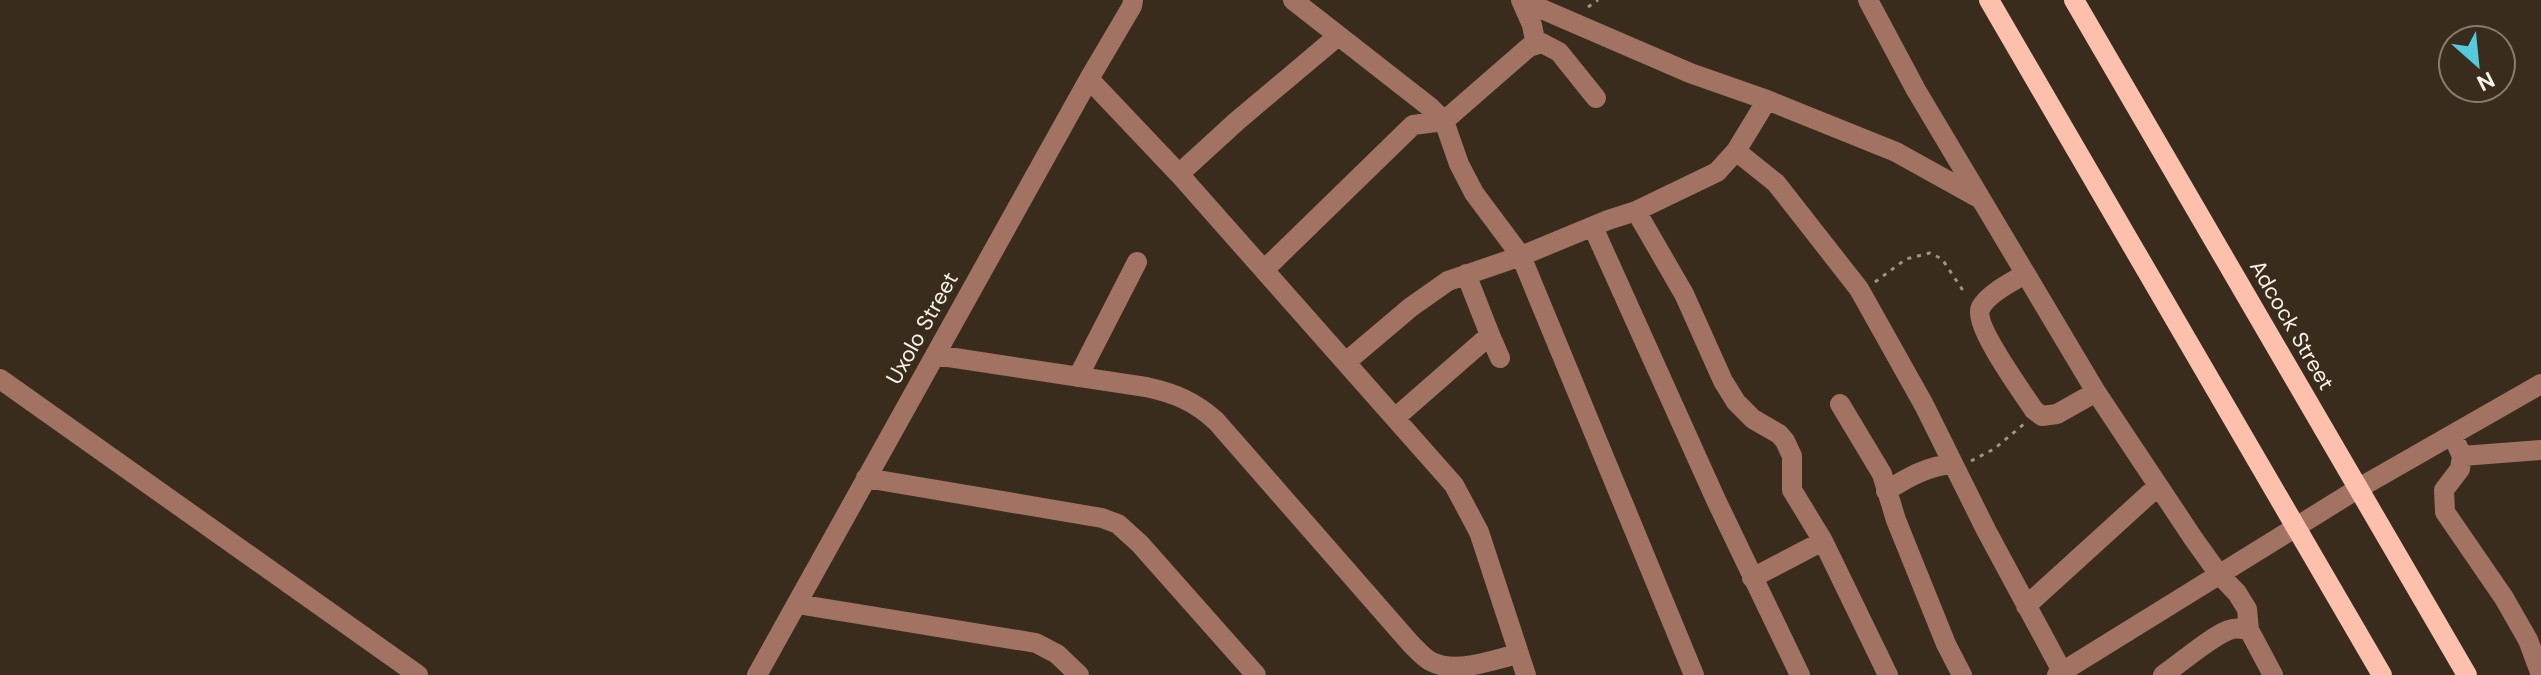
<svg xmlns="http://www.w3.org/2000/svg" width="2541" height="675" font-family="'DM Sans',sans-serif">
	<style>
		.lines { fill: none; stroke-linecap: round; stroke-linejoin: round }
		.path { stroke: #9f9488; stroke-width: 3; stroke-dasharray: 4 6; stroke-linecap: butt }
		.minor { stroke: #a27262; stroke-width: 20 }
		.major { stroke: #fcc0ac; stroke-width: 20 }
		.labels { text-anchor: middle; dominant-baseline: central; stroke-width: 8; stroke-linejoin: round; paint-order: stroke }
		.street-label { font-size: 22px; fill: #fbf3e9; stroke: #392c1d }
	</style>
	<rect width="100%" height="100%" fill="#392c1d"/>
	<g class="lines">
		<path class="path" d="M 1588,7 L 1598,0
			M 1875,282 L 1906,259 L 1930,253 L 1942,259 L 1966,295
			M 1971,461 L 1994,449 L 2024,424"/>
		<path class="minor" d="M 1293,0 L 1431,108 L 1444,121 L 1459,164 L 1474,193 L 1521,256 L 1694,675
			M 1521,0 L 1690,73 L 1767,100 L 1896,152 L 1977,197
			M 1521,0 L 1532,25 L 1536,45
			M 1868,0 L 1916,90 L 2096,392 L 2193,538 L 2218,573 L 2237,593 L 2247,609 L 2249,630
			M 1089,79 L 1179,174 L 1454,485 L 1479,532 L 1526,675
			M 1736,151 L 1776,183 L 1859,289 L 1924,405 L 1986,530 L 2064,675
			M 1179,174 L 1237,121 L 1338,36
			M 1636,211 L 1684,294 L 1723,381 L 1736,402 L 1753,419 L 1779,434 L 1785,441 L 1792,456 L 1792,490 L 1823,541 L 1888,675
			M 1593,227 L 1716,500 L 1800,675
			M 1265,269 L 1413,125 L 1444,121 L 1529,47 L 1542,43 L 1559,52 L 1596,98
			M 1466,274 L 1490,335
			M 2025,274 C 2012,282 1989,293 1981,307 C 1972,324 2023,393 2034,410 L 2042,416 L 2057,414 L 2096,392
			M 935,355 L 1146,387 C 1174,393 1194,401 1216,421 L 1411,644 C 1417,650 1423,657 1430,661 C 1456,675 1492,660 1518,654
			M 1346,362 L 1411,307 L 1448,281 L 1521,256 L 1608,220 L 1636,211 L 1717,172 L 1736,151 L 1767,100
			M 1078,377 L 1137,262
			M 0,379 L 418,675
			M 1840,404 L 1882,474 L 1896,520 L 1946,644 L 1962,675
			M 1395,418 L 1490,335 L 1500,358
			M 2457,445 L 2462,456 L 2541,450
			M 2462,456 L 2460,469 L 2444,490 L 2445,512 L 2504,598 L 2528,640 L 2541,675
			M 866,478 L 1102,518 L 1118,524 L 1140,544 L 1256,675
			M 1886,491 C 1907,478 1927,466 1952,464
			M 1752,578 L 1823,541
			M 797,604 L 1036,643 L 1057,654 L 1079,675
			M 2026,606 L 2158,486
			M 757,675 L 1089,79 L 1132,6 L 1133,0
			M 2057,675 L 2359,488 L 2541,384
			M 2163,675 C 2181,663 2210,637 2229,630 C 2235,627 2242,629 2249,630 L 2273,675"/>
		<path class="major" d="M 1989,0 L 2382,675
			M 2074,0 L 2467,675"/>
	</g>
	<g class="labels">
		<g class="street-label">
			<text transform="translate(2292 325) rotate(60)">Adcock Street</text>
			<text transform="translate(922 328) rotate(-61)">Uxolo Street</text>
		</g>
	</g>
	<g transform="translate(2477 64) rotate(153)"><circle r="38" fill="#392c1d" stroke="#877c6f" stroke-width="2"/>
	<path d="M0-6L14 30L0 20L-14 30Z" fill="#54cadc"/>
	<text y="-12" font-size="22" font-weight="bold" text-anchor="middle" fill="#fbf3e9">N</text>
	</g>
</svg>
